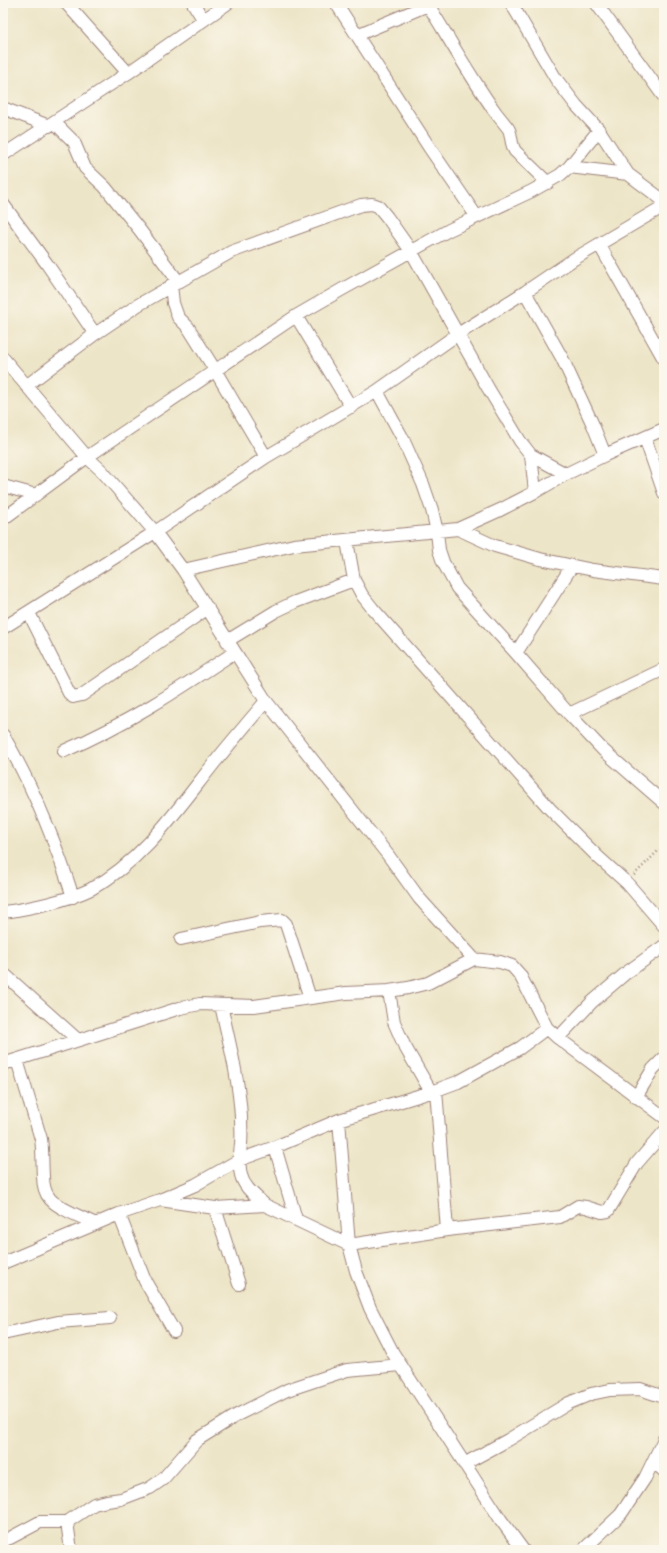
<svg xmlns="http://www.w3.org/2000/svg" width="667" height="1553" font-family="'Comic Neue',sans-serif">
	<style>
		.lines { fill: none; stroke-linecap: round; stroke-linejoin: round }
		.minor-casing { stroke: #9c8279; stroke-width: 14 }
		.path { stroke: #9c8279; stroke-width: 2.5; stroke-dasharray: 1 3; stroke-linecap: butt }
		.minor { stroke: #fff; stroke-width: 12 }
	</style>
	<rect width="100%" height="100%" fill="#fbf7ec"/>
	<filter id="ink" filterUnits="userSpaceOnUse"><feTurbulence type="fractalNoise" baseFrequency=".025" numOctaves="2"/><feDisplacementMap in="SourceGraphic" scale="8" xChannelSelector="R" yChannelSelector="G"/><feConvolveMatrix kernelMatrix="1 2 1 2 8 2 1 2 1" color-interpolation-filters="sRGB"/></filter>
	<filter id="wash" filterUnits="userSpaceOnUse"><feTurbulence type="fractalNoise" baseFrequency=".012" numOctaves="4" result="noise"/><feDisplacementMap in="SourceGraphic" scale="16" xChannelSelector="R" yChannelSelector="G"/><feGaussianBlur stdDeviation="0.9" result="paint"/><feColorMatrix in="noise" values="0 0 0 0 0 0 0 0 0 0 0 0 0 0 0 0 0 1.4 0 .05"/><feComposite in="paint" operator="in"/></filter>
	<g filter="url(#wash)">
		<rect width="100%" height="100%" fill="#ede5c7"/>
	</g>
	<g filter="url(#ink)">
		<g class="lines">
			<g class="minor-casing">
				<path id="minor" d="M 66,3 L 128,73
					M 193,3 L 203,19
					M 336,3 L 429,147 L 477,217
					M 427,3 C 450,40 471,78 496,113 C 500,118 504,123 508,128 C 512,133 510,143 515,151 L 548,183
					M 511,3 L 556,79 L 576,105 L 599,130 L 628,174 L 664,201
					M 596,3 L 664,97
					M 357,35 L 428,5
					M 3,108 L 49,126
					M 54,122 L 74,142 L 85,168 L 105,187 L 139,229 L 178,281
					M 3,155 L 128,73 L 228,3
					M 569,167 L 628,174
					M 3,204 L 47,264 L 95,334
					M 599,244 L 664,359
					M 171,285 L 173,303 L 178,317 L 188,327 L 215,370 L 266,457
					M 525,292 L 562,358 L 593,425 L 605,455
					M 296,316 L 351,407
					M 3,358 L 87,457 L 102,471 L 155,532 L 183,570 L 266,701 L 388,855 L 419,898 L 474,959 L 500,962 L 512,966 L 520,975 L 547,1028 L 558,1038 L 664,1117
					M 26,386 L 95,334 L 138,305 L 231,252 L 361,205 L 372,204 L 378,206 L 387,217 L 411,251 L 488,388 L 520,441 L 531,455 L 566,474
					M 377,391 L 402,437 L 423,484 L 432,510 L 437,532 L 439,550 L 443,562 L 457,588 L 516,653 L 569,714 L 603,750 L 664,803
					M 645,438 L 664,493
					M 531,455 L 535,492
					M 3,486 L 36,495
					M 3,519 L 87,457 L 296,316 L 341,290 L 449,230 L 532,191 L 560,175 L 569,167 L 599,130
					M 458,529 L 500,510 L 535,492 L 566,474 L 605,455 L 664,429
					M 347,541 L 354,580 L 362,595 L 373,609 L 550,809 L 598,857 L 627,883 L 664,926
					M 183,570 L 294,545 L 458,529 L 495,546 L 540,559 L 593,570 L 664,579
					M 29,613 L 69,693 L 73,697 L 82,695 L 208,608
					M 3,628 L 155,532 L 266,457 L 377,391 L 458,334 L 525,292 L 574,259 L 664,206
					M 227,641 L 276,611 L 295,602 L 354,580
					M 516,653 L 572,566
					M 569,714 L 664,669
					M 3,735 C 33,786 55,841 73,897
					M 64,751 C 127,724 178,690 235,652
					M 3,912 C 28,909 69,900 91,889 C 143,861 179,807 215,762 C 232,741 249,721 266,701
					M 181,939 L 260,922 L 282,920 L 286,924 L 310,998
					M 3,973 L 78,1040
					M 389,991 L 394,1022 L 404,1045 L 431,1092
					M 221,1005 C 229,1042 239,1079 241,1117 C 241,1126 242,1135 241,1144 C 240,1154 238,1164 241,1175 C 244,1188 256,1196 265,1205
					M 558,1038 L 592,1002 L 626,973 L 664,946
					M 17,1060 L 41,1139 C 43,1151 42,1163 43,1176 C 43,1183 45,1193 50,1199 C 59,1209 84,1218 96,1224
					M 3,1064 L 180,1008 L 200,1004 L 254,1006 L 346,993 L 389,991 L 408,988 L 428,983 L 474,959
					M 436,1090 L 447,1230
					M 636,1097 L 653,1069 L 664,1058
					M 339,1120 L 349,1245 L 356,1271 L 370,1308 L 393,1353 L 501,1520 L 523,1550
					M 275,1147 L 296,1219
					M 160,1200 L 215,1208 L 265,1205 L 349,1245 L 447,1230 L 560,1217 L 578,1206 L 586,1207 L 602,1212 L 608,1211 L 637,1163 L 664,1132
					M 215,1208 L 239,1284
					M 119,1214 L 145,1281 L 174,1331
					M 3,1263 L 119,1214 L 160,1200 L 195,1185 L 239,1160 L 275,1147 L 339,1120 L 431,1092 L 458,1082 L 520,1048 L 547,1028
					M 3,1334 L 58,1322 L 110,1318
					M 654,1462 L 664,1471
					M 464,1464 L 508,1440 L 569,1403 L 591,1394 L 610,1390 L 640,1389 L 664,1397
					M 67,1522 L 71,1550
					M 3,1540 L 10,1538 L 40,1522 L 67,1522 L 94,1504 L 107,1501 L 121,1499 L 150,1488 L 163,1479 L 197,1440 L 237,1415 L 287,1390 L 347,1370 L 401,1365
					M 583,1550 L 621,1514 L 645,1478 L 664,1439"/>
			</g>
			<path class="path" d="M 634,875 L 659,850 L 664,847"/>
			<use href="#minor" class="minor"/>
		</g>
	</g>
	<rect width="667" height="1553" fill="none" stroke="#fbf7ec" stroke-width="16"/>
</svg>
